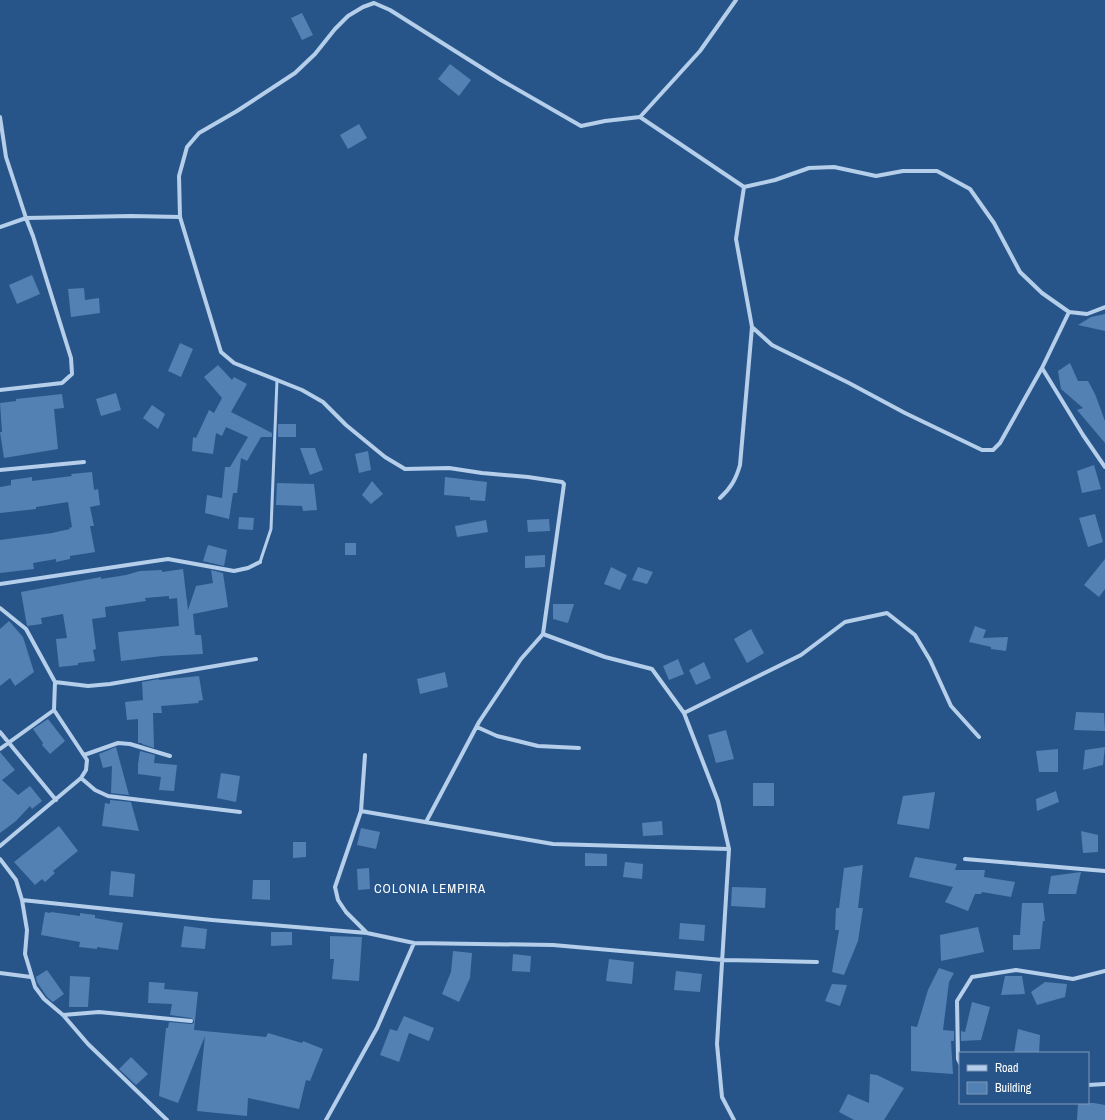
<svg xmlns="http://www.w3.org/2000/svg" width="1105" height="1120" font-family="'Archivo Narrow',sans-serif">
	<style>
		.building { fill: #5381b3 }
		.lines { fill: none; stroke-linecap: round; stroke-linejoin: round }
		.lane { stroke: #b5ceea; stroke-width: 3 }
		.street { stroke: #b5ceea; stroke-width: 4 }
		.labels { text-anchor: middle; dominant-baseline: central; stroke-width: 3; stroke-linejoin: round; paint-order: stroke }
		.neighbourhood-label { font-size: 13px; letter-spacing: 1px; fill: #fff; stroke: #27558a }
	</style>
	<rect width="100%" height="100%" fill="#27558a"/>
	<path class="building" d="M 302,13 L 313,35 L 302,40 L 291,18 Z
		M 450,64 L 471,80 L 459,96 L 438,79 Z
		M 359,124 L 367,138 L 348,149 L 340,135 Z
		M 32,275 L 40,294 L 17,304 L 9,285 Z
		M 84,288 L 85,300 L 99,298 L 100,313 L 71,317 L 68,289 Z
		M 1105,314 L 1105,331 L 1078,325 L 1091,317 Z
		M 180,343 L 193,349 L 181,377 L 168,371 Z
		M 1070,363 L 1078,381 L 1088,381 L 1095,394 L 1105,421 L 1105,443 L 1077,410 L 1083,408 L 1061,389 L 1058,371 Z
		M 218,365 L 232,380 L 234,377 L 247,384 L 231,412 L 272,433 L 272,437 L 261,437 L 247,461 L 241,458 L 237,493 L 233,493 L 229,519 L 205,513 L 207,495 L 222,498 L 225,467 L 230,467 L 248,437 L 226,427 L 222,436 L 216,433 L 213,454 L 192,451 L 193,437 L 196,438 L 209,410 L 214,413 L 222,398 L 204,377 Z
		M 116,393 L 121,410 L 101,416 L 96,399 Z
		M 62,394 L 64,408 L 54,409 L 58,449 L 4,458 L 0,432 L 2,432 L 0,403 L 16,401 L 16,399 Z
		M 152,405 L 165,414 L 158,429 L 143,418 Z
		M 278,424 L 296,424 L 296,437 L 278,437 Z
		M 300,448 L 315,448 L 323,470 L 310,475 Z
		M 368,451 L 371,470 L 359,473 L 355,454 Z
		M 1094,465 L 1101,489 L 1082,493 L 1077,471 Z
		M 92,472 L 94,490 L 98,489 L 100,505 L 90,507 L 94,526 L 90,526 L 95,552 L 70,556 L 70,559 L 56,562 L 56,559 L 33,563 L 34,569 L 0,573 L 0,540 L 52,533 L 70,529 L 69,528 L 72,527 L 68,502 L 36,507 L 36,509 L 0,513 L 0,487 L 11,485 L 11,480 L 32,477 L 32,481 L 72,476 L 71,474 Z
		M 445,477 L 487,482 L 485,501 L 470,500 L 470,497 L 444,495 Z
		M 372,481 L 383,494 L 371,504 L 362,495 Z
		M 277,483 L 314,484 L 317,510 L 303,511 L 302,506 L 276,505 Z
		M 1095,514 L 1103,542 L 1088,547 L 1079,518 Z
		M 239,517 L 254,518 L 253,530 L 238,529 Z
		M 549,519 L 550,531 L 528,532 L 527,520 Z
		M 486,520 L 488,532 L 457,537 L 455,526 Z
		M 345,543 L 356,543 L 356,555 L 345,555 Z
		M 208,545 L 227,550 L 224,566 L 203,561 Z
		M 545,555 L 545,567 L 525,568 L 525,556 Z
		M 1105,559 L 1105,589 L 1099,597 L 1084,585 Z
		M 611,567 L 627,575 L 620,590 L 604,584 Z
		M 638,567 L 653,572 L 647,584 L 632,580 Z
		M 183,569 L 188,610 L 196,586 L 213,583 L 211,570 L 223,573 L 228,607 L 193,614 L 195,635 L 201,635 L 203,654 L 162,656 L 121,661 L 118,632 L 179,626 L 177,598 L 169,599 L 169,596 L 145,598 L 146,601 L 105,607 L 106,617 L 92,619 L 96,649 L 93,650 L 95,661 L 78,663 L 78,665 L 59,667 L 56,639 L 67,638 L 63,614 L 41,618 L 42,624 L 27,626 L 21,592 L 101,577 L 101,579 L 126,575 L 140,571 L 162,570 L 162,572 Z
		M 553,604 L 574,604 L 568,623 L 553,619 Z
		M 9,621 L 23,637 L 34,672 L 15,686 L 10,678 L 0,686 L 0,629 Z
		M 975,626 L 986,630 L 983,638 L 1008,637 L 1006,651 L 991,649 L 991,647 L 969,642 Z
		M 751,629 L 764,653 L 747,663 L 734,639 Z
		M 678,659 L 684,674 L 669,680 L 663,666 Z
		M 704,662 L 711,678 L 696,685 L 689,670 Z
		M 445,672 L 448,687 L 420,694 L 417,679 Z
		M 199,676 L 203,700 L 198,701 L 199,703 L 161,706 L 162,713 L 153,713 L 154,748 L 142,744 L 142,743 L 138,743 L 138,719 L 127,720 L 125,702 L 143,700 L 142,682 L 159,679 L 159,680 Z
		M 1076,712 L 1104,713 L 1105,731 L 1074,730 Z
		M 48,719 L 65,741 L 50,754 L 42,745 L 43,743 L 33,729 Z
		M 726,730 L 734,759 L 716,763 L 708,735 Z
		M 116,747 L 129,795 L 111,793 L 112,766 L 103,768 L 99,754 Z
		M 1105,747 L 1103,765 L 1083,770 L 1085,750 Z
		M 1058,749 L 1058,772 L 1039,772 L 1036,751 Z
		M 140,751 L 155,755 L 154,763 L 177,765 L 174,791 L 159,790 L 161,777 L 138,774 L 138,764 Z
		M 0,752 L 15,770 L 2,780 L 18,795 L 30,786 L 42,801 L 32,809 L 30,806 L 16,821 L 0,833 Z
		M 221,773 L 240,776 L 236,802 L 217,798 Z
		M 753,783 L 774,783 L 774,806 L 753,806 Z
		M 1056,791 L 1059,802 L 1037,811 L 1036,799 Z
		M 935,792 L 929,829 L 897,824 L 903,796 Z
		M 110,800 L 131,802 L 139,831 L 102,826 L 105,803 L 110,804 Z
		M 662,821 L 663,835 L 643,836 L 642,823 Z
		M 59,826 L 78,851 L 53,871 L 55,873 L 45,882 L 42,879 L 35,885 L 14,862 Z
		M 361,828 L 380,832 L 376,849 L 357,845 Z
		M 1081,831 L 1098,835 L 1098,852 L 1083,853 Z
		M 293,842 L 306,842 L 306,857 L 293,858 Z
		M 585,853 L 607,854 L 607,866 L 585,866 Z
		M 915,857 L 957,864 L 955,870 L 985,870 L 984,877 L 1015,882 L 1011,897 L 982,892 L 981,894 L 975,894 L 968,911 L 945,902 L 953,887 L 909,877 Z
		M 625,862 L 643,864 L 642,879 L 623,877 Z
		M 863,865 L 858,908 L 863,908 L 858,941 L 844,975 L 832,972 L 839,930 L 835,930 L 836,908 L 839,908 L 844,868 Z
		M 369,868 L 370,889 L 358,890 L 357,869 Z
		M 111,871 L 135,874 L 133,897 L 109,895 Z
		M 1081,872 L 1076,894 L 1048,894 L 1051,876 Z
		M 253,880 L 270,880 L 270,900 L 252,899 Z
		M 732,887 L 766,888 L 765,908 L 731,906 Z
		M 1022,903 L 1043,903 L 1045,921 L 1043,921 L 1040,949 L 1013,950 L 1013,935 L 1020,935 Z
		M 45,912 L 50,913 L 51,912 L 80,916 L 80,913 L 95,915 L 95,918 L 123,923 L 118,950 L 97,947 L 97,949 L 79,947 L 80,942 L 41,935 Z
		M 680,923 L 705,925 L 704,941 L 679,939 Z
		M 184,926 L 207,929 L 205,949 L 181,947 Z
		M 978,927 L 984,952 L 941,961 L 940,935 Z
		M 271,932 L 292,932 L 292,945 L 271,946 Z
		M 330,936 L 362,937 L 359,981 L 332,979 L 334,959 L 330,959 Z
		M 453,951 L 472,953 L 470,978 L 459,1002 L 442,994 L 451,972 Z
		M 513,954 L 531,956 L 530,972 L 512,971 Z
		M 609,959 L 634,962 L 632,984 L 606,981 Z
		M 939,968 L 954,973 L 949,982 L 943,1030 L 954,1031 L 954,1041 L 951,1041 L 953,1074 L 911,1071 L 911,1026 L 917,1027 L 928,990 Z
		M 47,970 L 64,994 L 53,1002 L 47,997 L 37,982 L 36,977 Z
		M 676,971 L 702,974 L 700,992 L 674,990 Z
		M 70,976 L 90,977 L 88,1007 L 69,1007 Z
		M 1005,976 L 1022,976 L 1025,994 L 1001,995 Z
		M 149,982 L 165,983 L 164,989 L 198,992 L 194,1030 L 266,1037 L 268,1033 L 302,1043 L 303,1041 L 323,1049 L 310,1081 L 306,1080 L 299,1109 L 248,1098 L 247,1116 L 197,1111 L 205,1036 L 178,1103 L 159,1096 L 166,1028 L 168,1028 L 169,1022 L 191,1024 L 194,1023 L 194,1021 L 191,1018 L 170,1015 L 172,1004 L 148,1003 Z
		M 1045,982 L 1067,984 L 1065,997 L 1037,1005 L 1031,992 Z
		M 832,984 L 847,985 L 840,1006 L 825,1001 Z
		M 972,1002 L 990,1007 L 981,1040 L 961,1041 L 961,1031 L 965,1032 Z
		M 404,1016 L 434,1028 L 429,1041 L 409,1033 L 399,1062 L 380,1055 L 390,1029 L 397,1031 Z
		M 1018,1029 L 1040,1035 L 1039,1053 L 1014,1053 Z
		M 131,1057 L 148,1074 L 136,1085 L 119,1069 Z
		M 870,1074 L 877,1075 L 904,1088 L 884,1120 L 854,1120 L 839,1112 L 848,1094 L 869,1103 Z
		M 1078,1103 L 1094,1103 L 1105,1105 L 1105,1120 L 1077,1120 Z"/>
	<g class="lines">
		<path class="lane" d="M 260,562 L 271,529 L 277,380"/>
		<path class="street" d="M 0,117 L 6,157 L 26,218 L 33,236 L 71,358 L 72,374 L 62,383 L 0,390
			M 640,117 L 700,51 L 736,0
			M 0,227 L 26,218 L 131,216 L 180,217
			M 752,327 L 772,345 L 849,383 L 905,413 L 982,450 L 993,450 L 1000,443 L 1042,368 L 1069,312
			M 1042,368 L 1083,435 L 1105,467
			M 0,470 L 84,462
			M 720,498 C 731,488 736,479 740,465 L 752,327 L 736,239 L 744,187
			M 0,584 L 168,559 L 234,571 L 248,568 L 260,562
			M 0,608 L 26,629 L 55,682 L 54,710 L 87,760 L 86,770 L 81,778 L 0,846
			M 543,634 L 605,657 L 652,669 L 684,713 L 718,801 L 729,849 L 717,1044 L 722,1097 L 734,1120
			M 55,682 L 88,686 L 110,684 L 256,659
			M 684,713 L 801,655 L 845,622 L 887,613 L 915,635 L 930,660 L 951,706 L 979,737
			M 477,727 L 497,736 L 538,746 L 579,748
			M 0,732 L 56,800
			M 0,749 L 54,710
			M 84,755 L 118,743 L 130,744 L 170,756
			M 365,755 L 361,811 L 335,887 L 338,900 L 346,912 L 366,932
			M 81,778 L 95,790 L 108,796 L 240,812
			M 361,811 L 553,844 L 729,849
			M 426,822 L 479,722 L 521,659 L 543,634 L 564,484 L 562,482 L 528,477 L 482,473 L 449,468 L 405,469 L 385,457 L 346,425 L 323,402 L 302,390 L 234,363 L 221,352 L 180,217 L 179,176 L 187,147 L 199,133 L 237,111 L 295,73 L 315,54 L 335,29 L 348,16 L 363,7 L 374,3 L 390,10 L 501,80 L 581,126 L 605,121 L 640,117 L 744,187 L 775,180 L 809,168 L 834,167 L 876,176 L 903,171 L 937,171 L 970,189 L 994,223 L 1020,272 L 1042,293 L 1069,312 L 1087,314 L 1105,307
			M 0,859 L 16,880 L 22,900 L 27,930 L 25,954 L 35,987 L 44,999 L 63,1015 L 88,1044 L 167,1120
			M 965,859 L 1105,871
			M 22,900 L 212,920 L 367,933 L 414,943 L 553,945 L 723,960 L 817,962
			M 0,973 L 31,977
			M 63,1015 L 99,1012 L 191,1021
			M 960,1063 L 958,1059 L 957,1001 L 972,977 L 1016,970 L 1073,979 L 1105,971
			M 1088,1085 L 1105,1084
			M 326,1120 L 377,1028 L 414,943"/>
	</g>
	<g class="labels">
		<g class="neighbourhood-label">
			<text x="430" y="888">COLONIA LEMPIRA</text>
		</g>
	</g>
	<rect x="959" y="1052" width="130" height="52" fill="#27558a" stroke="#7d99b9"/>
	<rect x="967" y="1065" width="20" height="6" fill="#b5ceea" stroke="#7d99b9"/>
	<text x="995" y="1072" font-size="12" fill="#ffffff">Road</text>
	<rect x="967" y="1082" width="20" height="12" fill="#5381b3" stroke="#7d99b9"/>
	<text x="995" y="1092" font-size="12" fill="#ffffff">Building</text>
</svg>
